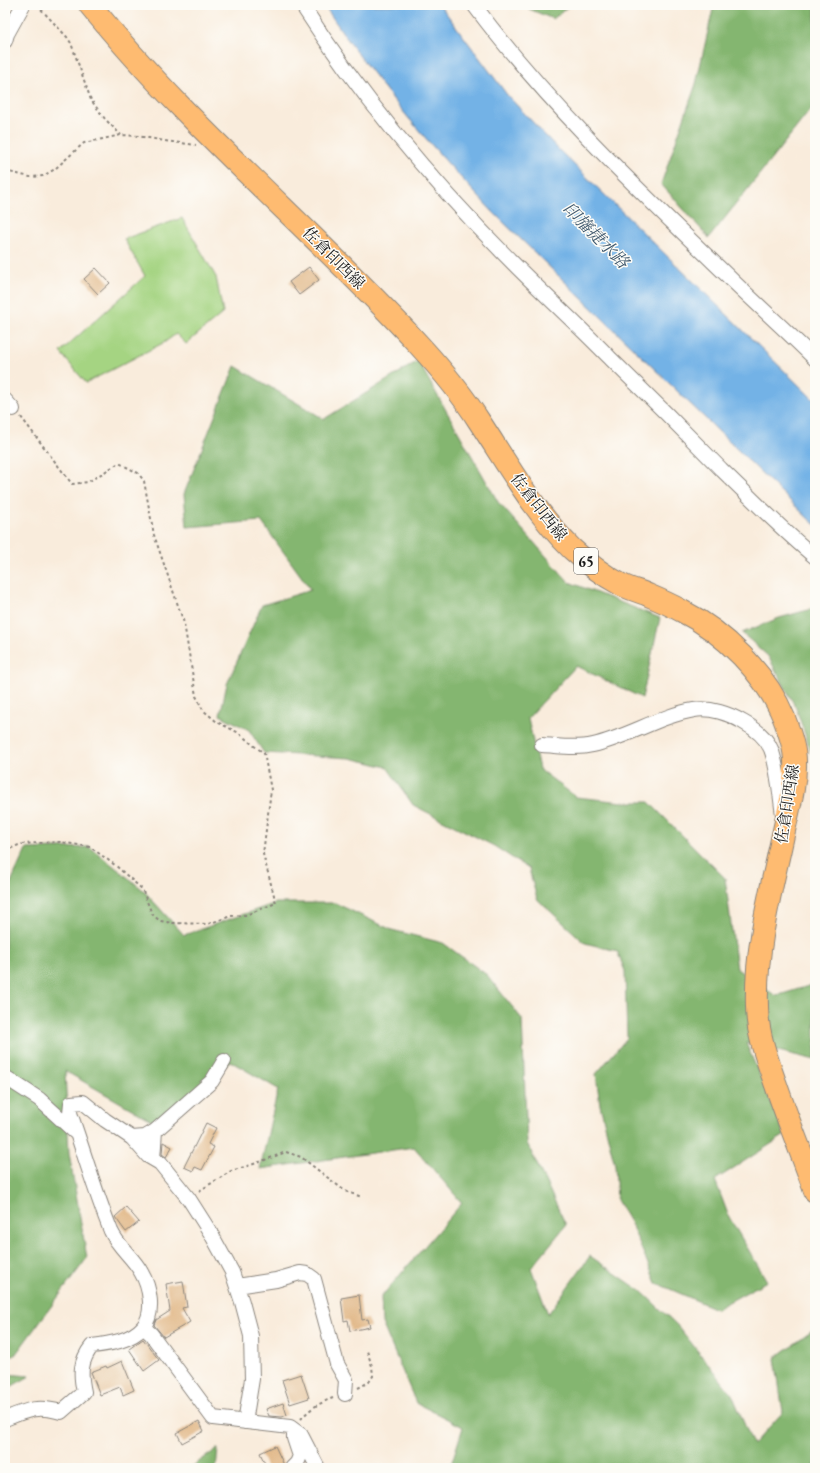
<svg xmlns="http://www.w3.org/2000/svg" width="820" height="1473" font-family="'EB Garamond','Noto Serif JP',serif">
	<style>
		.green { fill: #a5d482; stroke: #60784f }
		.forest { fill: #84b670; stroke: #506946 }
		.water { fill: #73b2e6; stroke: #486781 }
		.building { fill: #e2ba8b }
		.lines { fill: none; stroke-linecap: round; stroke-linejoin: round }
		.street-casing { stroke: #8a847c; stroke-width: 16 }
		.primary-casing { stroke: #8a847c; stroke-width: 24 }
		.path { stroke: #8a847c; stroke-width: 2; stroke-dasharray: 3 3; stroke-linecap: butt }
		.street { stroke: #fff; stroke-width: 14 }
		.primary { stroke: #febb71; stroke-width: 22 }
		.labels { text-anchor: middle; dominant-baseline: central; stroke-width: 3; stroke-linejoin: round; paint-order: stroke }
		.shield { fill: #fdfcf7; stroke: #605f5e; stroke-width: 1 }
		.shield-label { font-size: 15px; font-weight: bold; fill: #1c1c1c }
		.street-label { font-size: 16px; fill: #1c1c1c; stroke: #fdfcf7 }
		.water-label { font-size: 17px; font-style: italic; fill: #3f586d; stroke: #fdfcf7 }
	</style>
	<rect width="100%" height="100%" fill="#fdfcf7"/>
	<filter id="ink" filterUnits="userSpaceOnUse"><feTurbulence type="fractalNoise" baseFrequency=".025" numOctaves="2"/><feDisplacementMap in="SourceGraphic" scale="8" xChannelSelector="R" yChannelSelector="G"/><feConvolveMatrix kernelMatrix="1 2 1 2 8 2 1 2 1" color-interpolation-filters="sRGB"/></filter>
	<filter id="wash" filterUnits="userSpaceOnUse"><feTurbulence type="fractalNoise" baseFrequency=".012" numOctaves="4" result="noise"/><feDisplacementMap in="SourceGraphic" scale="16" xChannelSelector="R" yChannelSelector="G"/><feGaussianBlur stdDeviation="0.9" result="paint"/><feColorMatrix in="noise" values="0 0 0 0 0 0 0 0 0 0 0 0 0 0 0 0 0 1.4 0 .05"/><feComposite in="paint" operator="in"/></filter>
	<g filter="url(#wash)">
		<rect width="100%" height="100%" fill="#f9ecdc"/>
		<path class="green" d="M 182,218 L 216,277 L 223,313 L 186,344 L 176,334 L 165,342 L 86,383 L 60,352 L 145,276 L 124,239 Z"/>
		<path class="forest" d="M 526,5 L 570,5 L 553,19 L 529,9 Z
			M 715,5 L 815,5 L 815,104 L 709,238 L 661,184 L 696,84 L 713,9 Z
			M 418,361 L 498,502 L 569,582 L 660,618 L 642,698 L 576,666 L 528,718 L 539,769 L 576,797 L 623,802 L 649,802 L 725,878 L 737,969 L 776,996 L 815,984 L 815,1060 L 746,1043 L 785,1135 L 715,1180 L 729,1217 L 767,1281 L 716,1309 L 656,1283 L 631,1224 L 617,1200 L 615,1165 L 600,1105 L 596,1074 L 627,1038 L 625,971 L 617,951 L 585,943 L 537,899 L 529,869 L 494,846 L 413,805 L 387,767 L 350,758 L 264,753 L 249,730 L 220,715 L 227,684 L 262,605 L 311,590 L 261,521 L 187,527 L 184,494 L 235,366 L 324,419 Z
			M 815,608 L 815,764 L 796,708 L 768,656 L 742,633 L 779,618 Z
			M 90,847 L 142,889 L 184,935 L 276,903 L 335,903 L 392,930 L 443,943 L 487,975 L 522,1019 L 527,1143 L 566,1225 L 531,1268 L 548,1314 L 590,1256 L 641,1291 L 677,1325 L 732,1394 L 753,1445 L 783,1412 L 775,1358 L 815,1329 L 815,1468 L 450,1468 L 463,1427 L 416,1403 L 382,1323 L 381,1297 L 462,1203 L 414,1147 L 260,1169 L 278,1089 L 230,1061 L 156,1123 L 65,1071 L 69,1153 L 87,1258 L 15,1355 L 5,1355 L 5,895 L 26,849 Z
			M 5,1374 L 30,1376 L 5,1390 Z
			M 218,1449 L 216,1468 L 190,1468 L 217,1449 Z"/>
		<path class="water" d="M 324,5 L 440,5 L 508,96 L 559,150 L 815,401 L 815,525 L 494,213 C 432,148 373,80 324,5 Z"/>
		<g id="blocks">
			<path class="building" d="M 309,267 L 319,280 L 299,295 L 289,282 Z
				M 96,268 L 110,283 L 98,294 L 84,279 Z
				M 206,1123 L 216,1128 L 208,1144 L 214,1147 L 202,1170 L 195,1167 L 193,1171 L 184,1167 Z
				M 163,1142 L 172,1147 L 166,1157 L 162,1154 Z
				M 126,1207 L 139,1222 L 126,1232 L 115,1217 Z
				M 183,1281 L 187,1307 L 182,1308 L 190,1322 L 164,1337 L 154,1325 L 156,1320 L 170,1311 L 166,1284 Z
				M 359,1295 L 362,1320 L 368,1319 L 370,1327 L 350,1331 L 348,1320 L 344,1321 L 341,1298 Z
				M 143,1339 L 159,1360 L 144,1371 L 129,1349 Z
				M 122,1361 L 134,1390 L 123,1395 L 120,1387 L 100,1395 L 91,1372 L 106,1366 L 107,1368 Z
				M 301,1374 L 309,1398 L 290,1404 L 282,1380 Z
				M 283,1403 L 287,1415 L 282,1417 L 269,1416 L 266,1409 Z
				M 199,1421 L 204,1431 L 182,1443 L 177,1433 Z
				M 275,1446 L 284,1465 L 284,1468 L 267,1468 L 260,1453 Z"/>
		</g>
	</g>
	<g filter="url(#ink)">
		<use href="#blocks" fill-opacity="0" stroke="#8a847c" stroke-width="1"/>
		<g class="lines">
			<g class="street-casing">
				<path id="street" d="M 302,5 C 363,100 436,186 516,266 C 547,297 580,327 611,359 C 648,395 685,432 721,469 C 752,499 782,530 815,557
					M 474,5 C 549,106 644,195 734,282 C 761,308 789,333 815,359
					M 5,41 L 7,34 L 23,5
					M 5,400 L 13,409
					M 542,745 C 560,746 576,749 593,745 C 628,737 659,716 694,710 C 710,707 730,714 743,722 C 754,728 766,737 771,749 C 778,767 780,795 783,815
					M 5,1077 L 39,1099 L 75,1132
					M 132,1138 L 145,1137 L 155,1131 L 212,1081 L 224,1061
					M 153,1159 L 155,1131
					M 237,1286 L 276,1280 L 300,1273 L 307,1274 L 314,1279 L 337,1364 L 346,1380 L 345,1394
					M 143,1327 L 151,1334 L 213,1418 L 290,1427 L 301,1435 L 318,1468
					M 5,1419 C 27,1410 37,1405 61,1412 L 84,1392 C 80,1374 80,1361 92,1346 C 109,1344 131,1341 143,1327 C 155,1313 150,1287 141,1272 C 133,1257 118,1247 111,1231 C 95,1192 84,1152 70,1113 L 71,1103 L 83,1102 L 105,1120 L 132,1138 L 148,1156 L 160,1163 L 189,1199 L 210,1232 L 232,1272 L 242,1302 L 251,1336 L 252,1379 L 245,1422
					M 292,1468 L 297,1463 L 300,1456 L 294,1438 L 294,1434"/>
			</g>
			<g class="primary-casing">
				<path id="primary" d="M 90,5 C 189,128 313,229 419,345 C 441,369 462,394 479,421 C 508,465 534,512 572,549 C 586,562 603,575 620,584 C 629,589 639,591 648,595 C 660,600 671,605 682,611 C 724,632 766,674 784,718 C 789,731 795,747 795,761 C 796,786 788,811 783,835 C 771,891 755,948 757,1006 C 757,1033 767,1060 776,1085 C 788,1121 803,1156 815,1191"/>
			</g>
			<path class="path" d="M 37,5 L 67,37 L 71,43 L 91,100 L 105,119 L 121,135
				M 5,171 L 30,177 L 43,176 L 55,169 L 84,143 L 121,135 L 138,136 L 165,141 L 196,145
				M 5,851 L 21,844 L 60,842 L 90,847 L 115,865 L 142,889 L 152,914 L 160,921 L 172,923 L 208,924 L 231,916 L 246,915 L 276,903 L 263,854 L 271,790 L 264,753 L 253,745 L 239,733 L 217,722 L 203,710 L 196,696 L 184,623 L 154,535 L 144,481 L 138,473 L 119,463 L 88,482 L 72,484 L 21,417
				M 199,1191 L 231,1171 L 257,1163 L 286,1152 L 301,1157 L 345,1191 L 362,1197
				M 358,1388 L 369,1382 L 373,1376 L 372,1366 L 367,1351
				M 301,1419 C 310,1408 320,1403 333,1398"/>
			<use href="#street" class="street"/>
			<use href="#primary" class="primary"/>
		</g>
	</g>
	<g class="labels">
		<rect class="shield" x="574" y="548" width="24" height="26" rx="3"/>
		<g class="shield-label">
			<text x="586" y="561">65</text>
		</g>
		<g class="street-label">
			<text transform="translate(334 258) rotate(45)">佐倉印西線</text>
			<text transform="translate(539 507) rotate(52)">佐倉印西線</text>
			<text transform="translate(787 804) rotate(-81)">佐倉印西線</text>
		</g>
		<g class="water-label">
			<text transform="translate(596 235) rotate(45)">印旛捷水路</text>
		</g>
	</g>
	<rect width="820" height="1473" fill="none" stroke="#fdfcf7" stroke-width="20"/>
</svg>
